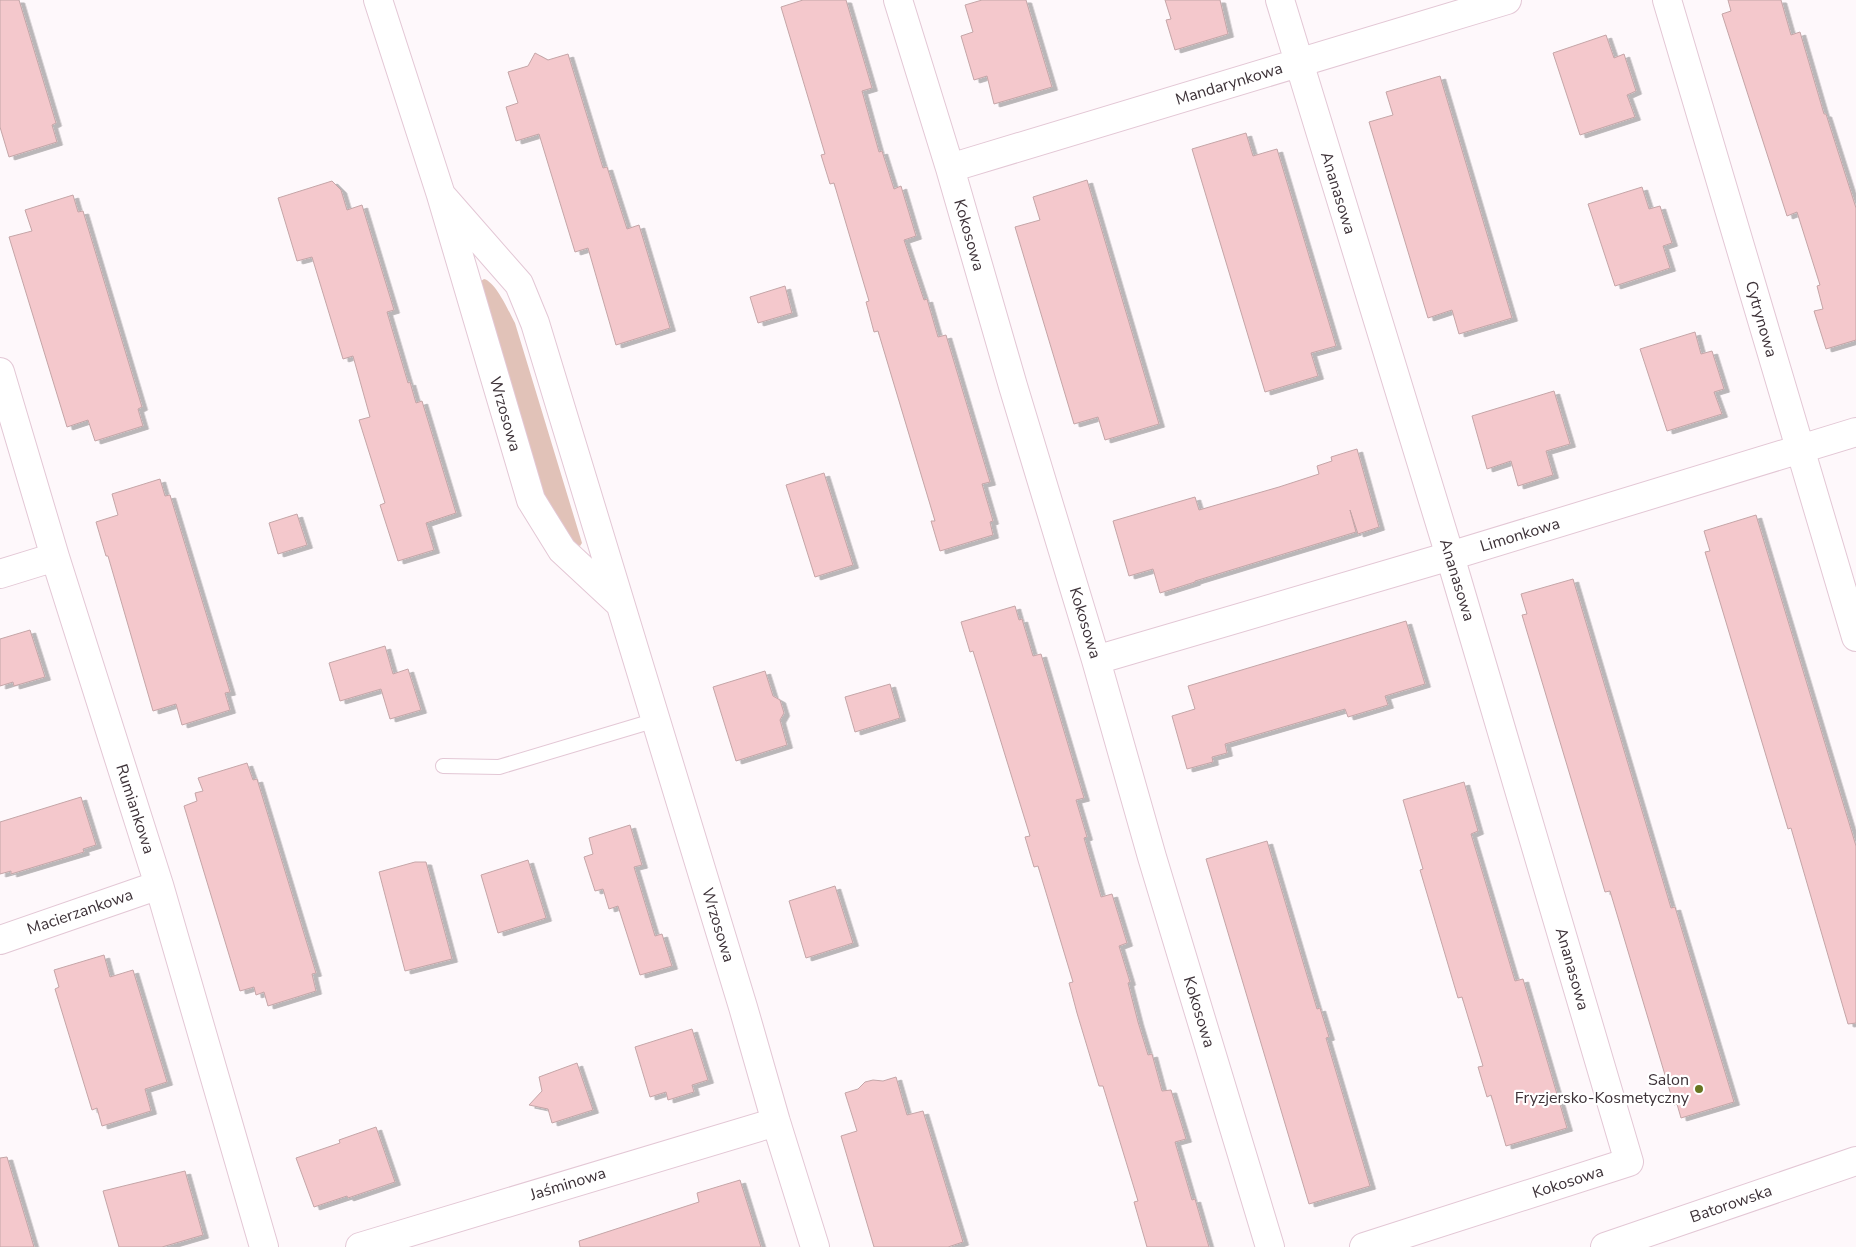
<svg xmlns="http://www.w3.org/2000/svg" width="1856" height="1247" font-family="'Nunito Sans',sans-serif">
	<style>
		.green { fill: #e1c2b8 }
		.building { fill: #f4c8cc; stroke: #c4a5a7; filter: url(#shadow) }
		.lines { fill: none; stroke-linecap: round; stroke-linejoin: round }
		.service-casing { stroke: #e3c7d5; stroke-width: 16 }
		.minor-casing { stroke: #e3c7d5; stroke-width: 30 }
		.tertiary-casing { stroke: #e3c7d5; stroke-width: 30 }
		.service { stroke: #fff; stroke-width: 14 }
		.minor { stroke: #fff; stroke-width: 28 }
		.tertiary { stroke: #fff; stroke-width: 28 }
		.poi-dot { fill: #677521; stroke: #fff; stroke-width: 2 }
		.labels { text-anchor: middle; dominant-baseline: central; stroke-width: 4.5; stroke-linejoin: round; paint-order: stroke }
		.street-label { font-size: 16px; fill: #3d3238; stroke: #fff }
		.poi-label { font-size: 16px; fill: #3d3238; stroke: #fff; text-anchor: end }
	</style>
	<defs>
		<filter id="shadow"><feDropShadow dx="5.5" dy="3" stdDeviation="0" flood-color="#0004"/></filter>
	</defs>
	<rect width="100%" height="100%" fill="#fef8fb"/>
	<path class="green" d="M 484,279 C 496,282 509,312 515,323 L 582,543 L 580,546 L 575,543 L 552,514 L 545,500 L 479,285 L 481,281 Z"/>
	<path class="building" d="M 0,0 L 19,0 L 56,123 L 52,125 L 57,142 L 9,157 L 0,127 Z
		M 803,0 L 846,0 L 872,88 L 862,91 L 879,152 L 882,151 L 894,189 L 901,186 L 916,236 L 904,240 L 924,300 L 927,299 L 938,337 L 946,335 L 990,482 L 982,484 L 993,521 L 990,522 L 993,535 L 940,551 L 931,521 L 935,521 L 878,331 L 874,332 L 866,302 L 869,301 L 834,183 L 830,184 L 821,155 L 825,154 L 781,7 Z
		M 982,0 L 1026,0 L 1052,87 L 994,104 L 987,76 L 974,80 L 961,36 L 973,32 L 965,5 Z
		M 1165,0 L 1220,0 L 1228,34 L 1175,50 L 1166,20 L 1171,19 Z
		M 1728,0 L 1781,0 L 1791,35 L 1800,32 L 1824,114 L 1826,114 L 1856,208 L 1856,340 L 1826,349 L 1814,311 L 1823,309 L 1817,286 L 1820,285 L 1797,212 L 1787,216 L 1722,14 L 1731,11 Z
		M 1606,35 L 1614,58 L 1624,54 L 1636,91 L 1627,95 L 1635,117 L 1580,135 L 1553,53 Z
		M 535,53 L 548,60 L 568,54 L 603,168 L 607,167 L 627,229 L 639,225 L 670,328 L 616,345 L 588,248 L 575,252 L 539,134 L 516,141 L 506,107 L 518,103 L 508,72 L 528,66 Z
		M 1440,76 L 1512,318 L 1459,334 L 1452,310 L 1428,318 L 1369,122 L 1393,115 L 1386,92 Z
		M 1246,133 L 1253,156 L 1277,149 L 1336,346 L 1311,353 L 1318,376 L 1265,392 L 1192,149 Z
		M 1087,180 L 1159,424 L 1105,440 L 1098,417 L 1074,424 L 1015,227 L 1040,220 L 1033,197 Z
		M 332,181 L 341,190 L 347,210 L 362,205 L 394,310 L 387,312 L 408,383 L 410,382 L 416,403 L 422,401 L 456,513 L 426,523 L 434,550 L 398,561 L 380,505 L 385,503 L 359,420 L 370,417 L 353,356 L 343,359 L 312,257 L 297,261 L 278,198 Z
		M 1642,187 L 1649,209 L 1660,206 L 1672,243 L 1663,246 L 1670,268 L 1615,286 L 1588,204 Z
		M 73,195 L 78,212 L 83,211 L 142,407 L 138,409 L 143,426 L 95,441 L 88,420 L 67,427 L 9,237 L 32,231 L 25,210 Z
		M 785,286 L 792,313 L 758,323 L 750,297 Z
		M 1695,332 L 1701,354 L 1712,351 L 1724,389 L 1714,392 L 1722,414 L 1667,431 L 1640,349 Z
		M 1554,391 L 1570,444 L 1546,451 L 1553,475 L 1518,486 L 1511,461 L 1487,469 L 1472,416 Z
		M 1357,449 L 1379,527 L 1358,534 L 1350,510 L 1356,532 L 1195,581 L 1195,582 L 1160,593 L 1153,569 L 1129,576 L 1113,521 L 1195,497 L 1199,510 L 1279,487 L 1319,474 L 1317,466 L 1332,461 L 1331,457 Z
		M 824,473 L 853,565 L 815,577 L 786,485 Z
		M 160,479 L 165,496 L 170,495 L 230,692 L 225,693 L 230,710 L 182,725 L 176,704 L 153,711 L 108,556 L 106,556 L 96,522 L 118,515 L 112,494 Z
		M 297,514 L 307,545 L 278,554 L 269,523 Z
		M 1756,515 L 1856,846 L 1856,1023 L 1848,1024 L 1791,828 L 1788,829 L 1705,552 L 1710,551 L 1704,531 Z
		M 1573,579 L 1671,908 L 1675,907 L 1734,1102 L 1681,1118 L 1677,1104 L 1674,1105 L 1610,891 L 1605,892 L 1522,615 L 1527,614 L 1521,594 Z
		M 1015,606 L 1019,620 L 1022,619 L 1033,656 L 1041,654 L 1084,798 L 1076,800 L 1087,837 L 1084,838 L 1101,897 L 1112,894 L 1127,943 L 1119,946 L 1130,982 L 1128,983 L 1138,1022 L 1148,1055 L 1152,1054 L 1162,1091 L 1171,1090 L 1186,1139 L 1175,1142 L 1192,1200 L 1195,1199 L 1209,1247 L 1147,1247 L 1134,1202 L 1138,1201 L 1103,1086 L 1099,1086 L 1077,1013 L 1069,983 L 1073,982 L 1038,866 L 1034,867 L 1025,837 L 1030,836 L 973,651 L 970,652 L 961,622 Z
		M 1406,621 L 1425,684 L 1385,696 L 1388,705 L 1348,717 L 1345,709 L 1225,744 L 1227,753 L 1212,757 L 1213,762 L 1187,769 L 1172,716 L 1195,709 L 1188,686 Z
		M 30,630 L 45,677 L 14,686 L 13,682 L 0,686 L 0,639 Z
		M 385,646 L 393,674 L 408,669 L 421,710 L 390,719 L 381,689 L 340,701 L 329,663 Z
		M 765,671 L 773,696 L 780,700 L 784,713 L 780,720 L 787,745 L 736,761 L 713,687 Z
		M 890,684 L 900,718 L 855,732 L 845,697 Z
		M 247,763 L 253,780 L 257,779 L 316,973 L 312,974 L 316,991 L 268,1006 L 264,992 L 256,995 L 254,987 L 240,991 L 184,806 L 197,801 L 195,793 L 203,791 L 198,778 Z
		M 1464,782 L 1478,831 L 1471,834 L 1515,981 L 1523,979 L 1567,1128 L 1506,1146 L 1491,1095 L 1487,1097 L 1478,1067 L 1483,1066 L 1462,997 L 1458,998 L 1420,870 L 1423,869 L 1403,800 Z
		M 81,797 L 96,845 L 83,849 L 84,852 L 11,874 L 11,871 L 0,874 L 0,822 Z
		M 630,825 L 642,865 L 634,867 L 655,936 L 662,934 L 672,966 L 640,975 L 618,906 L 609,909 L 603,889 L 595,891 L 584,857 L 593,854 L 589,838 Z
		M 1267,841 L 1317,1009 L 1320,1008 L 1329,1037 L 1326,1038 L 1370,1186 L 1309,1204 L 1206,859 Z
		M 528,860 L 546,918 L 498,933 L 481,875 Z
		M 415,862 L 426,862 L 452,959 L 405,971 L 379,872 Z
		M 835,886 L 853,943 L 806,958 L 789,901 Z
		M 104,955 L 110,977 L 133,970 L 167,1082 L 145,1089 L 151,1111 L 102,1126 L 97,1108 L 92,1110 L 55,989 L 59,987 L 54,970 Z
		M 692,1029 L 708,1080 L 692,1085 L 694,1092 L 668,1100 L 666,1092 L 650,1097 L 635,1047 Z
		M 577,1063 L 593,1110 L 552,1123 L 548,1109 L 529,1105 L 542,1091 L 539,1077 Z
		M 896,1077 L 907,1115 L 923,1111 L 963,1242 L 948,1247 L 874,1247 L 841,1136 L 857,1131 L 845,1093 L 858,1089 L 865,1082 L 873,1080 L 883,1081 Z
		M 376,1127 L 395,1182 L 348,1198 L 347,1196 L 314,1207 L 296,1158 L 340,1143 L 339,1140 Z
		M 7,1157 L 26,1220 L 34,1247 L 0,1247 L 0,1158 Z
		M 185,1171 L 203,1235 L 162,1247 L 119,1247 L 103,1191 Z
		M 740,1180 L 761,1247 L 580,1247 L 579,1241 L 699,1202 L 697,1193 Z"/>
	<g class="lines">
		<g class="service-casing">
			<path id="service" d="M 443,766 L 499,767 L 656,720"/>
		</g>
		<g class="minor-casing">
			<path id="minor" d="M 378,0 L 441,195 L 531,500 L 562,550 L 619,603
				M 898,0 L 950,168 L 1013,386 L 1096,660 L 1152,857 L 1270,1247
				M 1280,0 L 1450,556 L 1629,1162 L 1364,1247
				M 1667,0 L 1856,637
				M 950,168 L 1507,0
				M 441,195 L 519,284 L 535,323 L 743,1007 L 776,1122 L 815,1247
				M 0,372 L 55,557 L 159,885 L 264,1247
				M 0,574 L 55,557
				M 1096,660 L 1450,556 L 1856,432
				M 0,940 L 159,885
				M 360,1247 L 776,1122"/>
		</g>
		<g class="tertiary-casing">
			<path id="tertiary" d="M 1605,1247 L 1856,1161"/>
		</g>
		<use href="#service" class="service"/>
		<use href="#minor" class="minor"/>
		<use href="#tertiary" class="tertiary"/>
	</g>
	<circle class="poi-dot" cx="1699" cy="1089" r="5"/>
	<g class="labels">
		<g class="street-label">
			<text transform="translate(1229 84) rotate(-17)">Mandarynkowa</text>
			<text transform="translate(1338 193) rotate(73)">Ananasowa</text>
			<text transform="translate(969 235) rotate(74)">Kokosowa</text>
			<text transform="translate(1761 319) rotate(74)">Cytrynowa</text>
			<text transform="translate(505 414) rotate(74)">Wrzosowa</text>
			<text transform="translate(1520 535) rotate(-17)">Limonkowa</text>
			<text transform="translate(1457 580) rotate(73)">Ananasowa</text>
			<text transform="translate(1085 623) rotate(73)">Kokosowa</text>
			<text transform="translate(135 809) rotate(72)">Rumiankowa</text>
			<text transform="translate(80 912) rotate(-19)">Macierzankowa</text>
			<text transform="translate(718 925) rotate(73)">Wrzosowa</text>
			<text transform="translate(1572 969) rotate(74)">Ananasowa</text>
			<text transform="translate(1199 1012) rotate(73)">Kokosowa</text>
			<text transform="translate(1568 1182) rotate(-18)">Kokosowa</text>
			<text transform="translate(568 1184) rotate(-17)">Jaśminowa</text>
			<text transform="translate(1731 1204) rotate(-19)">Batorowska</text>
		</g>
		<g class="poi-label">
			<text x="1689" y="1080">Salon<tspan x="1689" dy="18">Fryzjersko-Kosmetyczny</tspan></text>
		</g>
	</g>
</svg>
